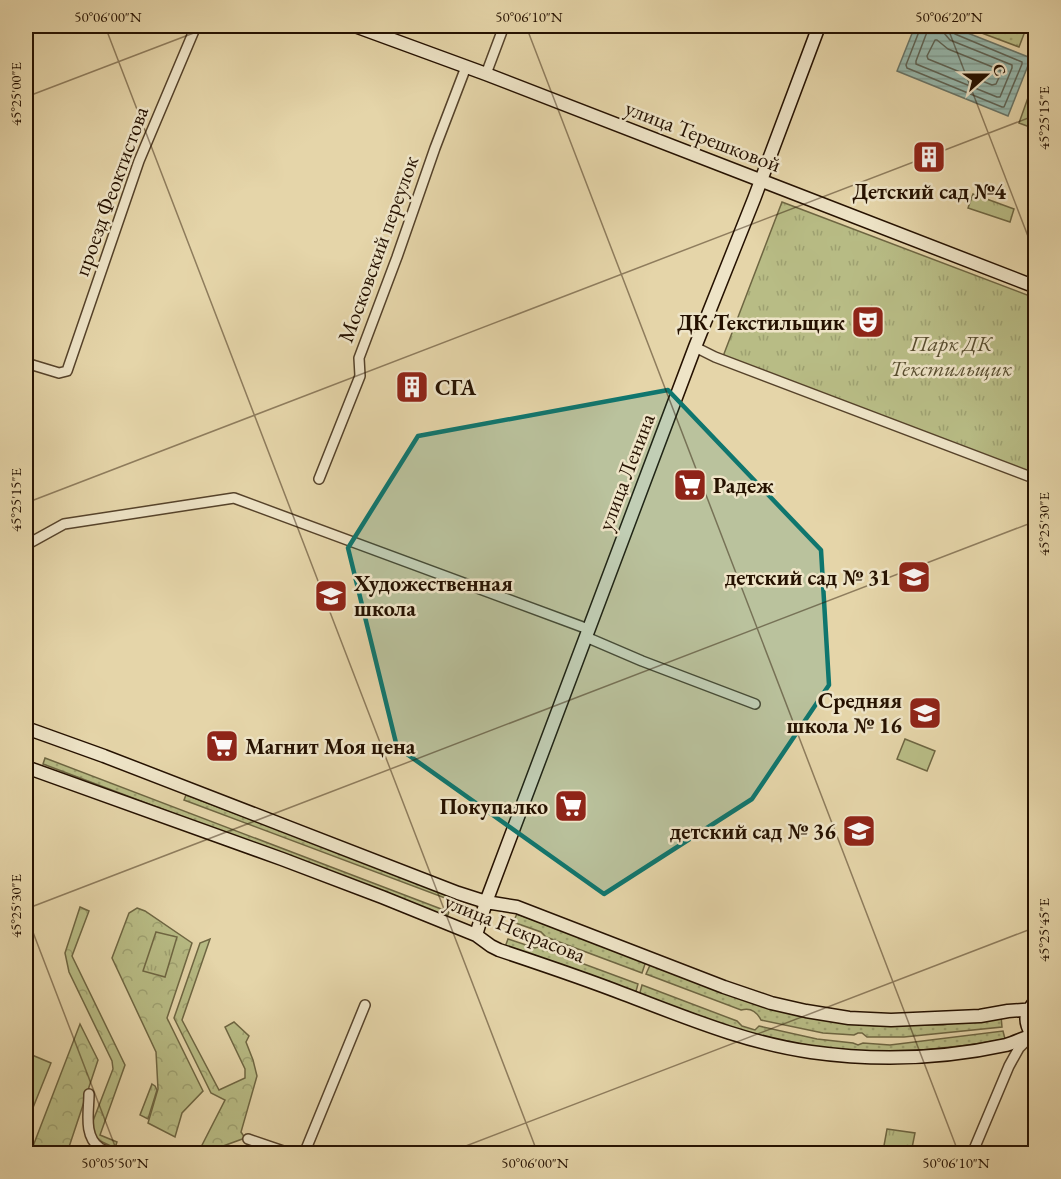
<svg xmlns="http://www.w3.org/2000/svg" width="1061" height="1179" font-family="'EB Garamond',serif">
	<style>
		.grass { fill: url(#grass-dots); stroke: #6e6642; stroke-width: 1.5 }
		.forest { fill: url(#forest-crowns); stroke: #6e6642; stroke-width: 1.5 }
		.park { fill: url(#park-tufts); stroke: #6e6642; stroke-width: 1.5 }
		.garden { fill: #b8bc85; stroke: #6e6642; stroke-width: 1.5 }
		.water { fill: url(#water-rules); stroke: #697568; stroke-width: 1.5 }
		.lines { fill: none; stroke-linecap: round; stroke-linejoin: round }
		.shore { stroke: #5e6456; stroke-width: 1.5 }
		.street-casing { stroke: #55422a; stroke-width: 12 }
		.secondary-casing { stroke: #251100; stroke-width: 15 }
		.street { stroke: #eee4c7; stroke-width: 9 }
		.secondary { stroke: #eee4c7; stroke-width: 12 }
		.marked { fill: #0f766e; fill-opacity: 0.2; stroke: #0f766e; stroke-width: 4.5; stroke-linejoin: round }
		.ticks { fill: none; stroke: #251100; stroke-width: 1.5; stroke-opacity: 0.45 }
		.labels { text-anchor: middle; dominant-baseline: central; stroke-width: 5; stroke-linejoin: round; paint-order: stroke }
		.street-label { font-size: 22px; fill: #251100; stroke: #eee4c7 }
		.poi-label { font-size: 22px; font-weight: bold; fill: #251100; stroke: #eee4c7; text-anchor: end }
		.park-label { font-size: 22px; font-style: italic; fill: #584d2f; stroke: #eee4c7 }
		.neatline { fill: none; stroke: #251100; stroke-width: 2 }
		.ticks-label { font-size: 15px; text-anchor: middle; fill: #251100 }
	</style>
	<defs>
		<pattern id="grass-dots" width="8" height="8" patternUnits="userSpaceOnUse" patternTransform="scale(1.5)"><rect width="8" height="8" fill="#b8bc85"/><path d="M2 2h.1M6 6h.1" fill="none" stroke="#9ea171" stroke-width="1.8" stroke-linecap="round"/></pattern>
		<pattern id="forest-crowns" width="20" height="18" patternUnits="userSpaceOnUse" patternTransform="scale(1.5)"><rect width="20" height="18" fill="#b8bc85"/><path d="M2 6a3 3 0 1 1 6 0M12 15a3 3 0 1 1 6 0" fill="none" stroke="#9ea171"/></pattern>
		<pattern id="park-tufts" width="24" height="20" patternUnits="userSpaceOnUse" patternTransform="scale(1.5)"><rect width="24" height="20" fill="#b8bc85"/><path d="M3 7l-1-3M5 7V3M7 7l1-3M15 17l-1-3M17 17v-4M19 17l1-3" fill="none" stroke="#9ea171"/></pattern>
		<pattern id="water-rules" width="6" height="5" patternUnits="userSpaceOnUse" patternTransform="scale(1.5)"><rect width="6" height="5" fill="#96b8ad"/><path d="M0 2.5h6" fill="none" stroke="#819d93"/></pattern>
	</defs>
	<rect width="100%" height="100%" fill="#e5d5a9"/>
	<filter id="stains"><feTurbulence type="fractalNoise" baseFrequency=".00333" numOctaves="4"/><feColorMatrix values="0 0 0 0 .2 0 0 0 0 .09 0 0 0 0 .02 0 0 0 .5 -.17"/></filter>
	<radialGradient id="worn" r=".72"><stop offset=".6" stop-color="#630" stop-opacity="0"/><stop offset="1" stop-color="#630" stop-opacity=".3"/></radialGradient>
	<path class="grass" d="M 963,26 L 1027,26 L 1019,47 Z
		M 45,758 L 449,912 L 447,917 L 43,764 Z
		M 186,795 L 454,896 L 453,901 L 184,800 Z
		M 517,914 L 646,961 L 642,973 L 546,937 L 541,932 L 513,922 Z
		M 508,939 L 535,948 L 538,947 L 638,984 L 635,995 L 505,947 Z
		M 651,963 L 838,1021 L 875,1026 L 916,1025 L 943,1025 L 1001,1016 L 1002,1027 L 904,1037 L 867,1037 L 862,1033 L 858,1033 L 854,1035 L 823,1033 L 761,1020 C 757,1012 751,1007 741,1010 L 646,974 Z
		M 642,985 L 737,1021 L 742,1026 L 755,1030 L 759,1026 L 817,1039 L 853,1043 L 858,1045 L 863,1043 L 890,1045 L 1003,1031 L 1005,1039 L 969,1045 L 913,1051 L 874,1053 L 836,1050 L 793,1043 L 744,1033 L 639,996 Z"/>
	<path class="forest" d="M 80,907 L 89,911 L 72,956 L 125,1065 L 100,1135 L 117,1142 L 115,1148 L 98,1140 L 93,1131 L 93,1121 L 113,1069 L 112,1061 L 69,972 L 65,953 Z
		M 137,908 L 145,911 L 192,943 L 167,1018 L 203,1091 L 182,1113 L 175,1137 L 148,1123 L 158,1089 L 156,1052 L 112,958 L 129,913 Z
		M 210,939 L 182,1020 L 219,1090 L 245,1078 L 245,1069 L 225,1027 L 234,1022 L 249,1036 L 246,1042 L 253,1060 L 257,1076 L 241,1132 L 245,1138 L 204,1153 L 198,1153 L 225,1100 L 211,1093 L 174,1018 L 200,943 Z
		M 80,1024 L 98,1060 L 67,1153 L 30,1154 Z"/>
	<path class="park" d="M 1035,78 L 1035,129 L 1019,123 Z
		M 973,194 L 1014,209 L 1010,222 L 968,208 Z
		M 782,202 L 1035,298 L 1035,478 L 722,359 Z
		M 156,932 L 177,937 L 165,977 L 143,971 Z
		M 152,1084 L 155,1086 L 157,1090 L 148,1119 L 140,1115 Z
		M 887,1129 L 915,1133 L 911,1153 L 898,1153 L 883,1151 Z"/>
	<path class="garden" d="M 905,739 L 935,751 L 927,771 L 897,759 Z
		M 32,1055 L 51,1063 L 28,1120 L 26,1119 L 26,1072 Z"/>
	<path class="water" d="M 915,26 L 950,26 L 1031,58 L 1008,116 L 897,71 Z"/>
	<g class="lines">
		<path class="shore" d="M 920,26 L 920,29 L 906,65 L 907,68 L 1002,107 L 1004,107 L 1022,64 L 1022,62 L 955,34 L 951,30 L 950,26
			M 928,26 L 927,32 L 916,61 L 916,64 L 997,97 L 1000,97 L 1012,68 L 1012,65 L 950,40 L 944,33 L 943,26
			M 935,40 L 937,40 L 948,49 L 1000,70 L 1001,73 L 996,84 L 992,85 L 928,59 L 927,56 Z"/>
		<g class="street-casing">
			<path id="street" d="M 486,74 L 504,26
				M 695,347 L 715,357 L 1036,479
				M 26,363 L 59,373 L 67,371 L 139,161 L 196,26
				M 319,479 L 360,376 L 359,358 L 397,257 L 435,148 L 466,67
				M 26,545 L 64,524 L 234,498 L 588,629
				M 586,637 L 642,661 L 755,704
				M 89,1094 C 89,1111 83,1136 100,1148 C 104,1150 109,1152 113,1154
				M 248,1139 L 292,1154
				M 304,1154 L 365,1005
				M 972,1154 L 1009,1066 L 1019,1048 L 1029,1038"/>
		</g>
		<g class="secondary-casing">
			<path id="secondary" d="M 355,26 L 486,74 L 1036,287
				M 26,728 L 104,756 L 458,893 L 486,902 L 517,907 L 724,987 L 771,1003 L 806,1011 L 849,1018 L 891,1020 L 980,1016 L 1008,1011 L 1036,1009
				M 26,767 L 282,859 L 382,897 L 476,935 L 491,946 L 499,950 C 541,964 583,978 624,994 C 685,1017 746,1043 811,1052 C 875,1061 942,1059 1006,1045 C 1016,1042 1025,1037 1036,1034
				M 476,935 L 486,902 L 695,347 L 754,199 L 819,26
				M 1032,1035 C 1025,1023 1024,1015 1033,1004"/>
		</g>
		<use href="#street" class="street"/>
		<use href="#secondary" class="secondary"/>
	</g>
	<path class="marked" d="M 668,390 L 821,550 L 829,685 L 752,799 L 604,894 L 397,747 L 348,548 L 418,436 Z"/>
	<path class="ticks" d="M 105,26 L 538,1154M 526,26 L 959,1154M 947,26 L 1036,257M 26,97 L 212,26M 26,503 L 1036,115M 26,909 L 1036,521M 26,914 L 118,1154M 445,1154 L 1036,927"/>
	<defs>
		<g id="building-square" transform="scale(1.725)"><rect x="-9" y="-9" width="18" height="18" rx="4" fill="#8f2418" stroke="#eee4c7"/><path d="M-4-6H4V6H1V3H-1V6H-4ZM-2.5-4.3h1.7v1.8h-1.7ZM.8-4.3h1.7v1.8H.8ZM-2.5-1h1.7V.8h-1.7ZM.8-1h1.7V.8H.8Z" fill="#fff"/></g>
		<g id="theatre-square" transform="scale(1.725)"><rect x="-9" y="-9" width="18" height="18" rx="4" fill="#8f2418" stroke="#eee4c7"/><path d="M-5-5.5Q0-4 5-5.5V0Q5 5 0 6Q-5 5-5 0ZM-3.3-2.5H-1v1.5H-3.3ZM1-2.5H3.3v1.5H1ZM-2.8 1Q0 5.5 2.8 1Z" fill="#fff"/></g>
		<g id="supermarket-square" transform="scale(1.725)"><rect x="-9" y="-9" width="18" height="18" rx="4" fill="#8f2418" stroke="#eee4c7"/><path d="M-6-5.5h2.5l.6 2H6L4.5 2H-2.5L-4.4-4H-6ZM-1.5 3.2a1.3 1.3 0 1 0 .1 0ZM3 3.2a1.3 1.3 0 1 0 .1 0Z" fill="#fff"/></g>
		<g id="school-square" transform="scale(1.725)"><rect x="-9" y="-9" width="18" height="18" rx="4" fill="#8f2418" stroke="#eee4c7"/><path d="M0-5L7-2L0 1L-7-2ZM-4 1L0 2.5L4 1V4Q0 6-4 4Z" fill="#fff"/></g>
		<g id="university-square" transform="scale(1.725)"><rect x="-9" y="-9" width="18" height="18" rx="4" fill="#8f2418" stroke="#eee4c7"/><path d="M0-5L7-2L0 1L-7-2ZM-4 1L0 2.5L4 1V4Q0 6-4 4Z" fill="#fff"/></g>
	</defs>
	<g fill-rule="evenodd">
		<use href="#building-square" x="929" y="157"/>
		<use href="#theatre-square" x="868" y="322"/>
		<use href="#building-square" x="412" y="387"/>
		<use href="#supermarket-square" x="690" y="485"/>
		<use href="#school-square" x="914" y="577"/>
		<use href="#university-square" x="331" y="596"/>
		<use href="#school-square" x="925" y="713"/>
		<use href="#supermarket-square" x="222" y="746"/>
		<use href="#supermarket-square" x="571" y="806"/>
		<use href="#school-square" x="859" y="831"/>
	</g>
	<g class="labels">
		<g class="street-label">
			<text transform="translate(703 136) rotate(21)">улица Терешковой</text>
			<text transform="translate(111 191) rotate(-70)">проезд Феоктистова</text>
			<text transform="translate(378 249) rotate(-70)">Московский переулок</text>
			<text transform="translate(626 472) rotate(-69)">улица Ленина</text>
			<text transform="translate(515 928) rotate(22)">улица Некрасова</text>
		</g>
		<g class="poi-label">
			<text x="929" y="191" text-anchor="middle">Детский сад №4</text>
			<text x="845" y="322">ДК Текстильщик</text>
			<text x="435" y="387" text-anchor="start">СГА</text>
			<text x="713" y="485" text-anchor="start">Радеж</text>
			<text x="891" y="577">детский сад № 31</text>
			<text x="354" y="583" text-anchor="start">Художественная<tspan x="354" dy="25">школа</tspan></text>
			<text x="902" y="700">Средняя<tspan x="902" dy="25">школа № 16</tspan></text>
			<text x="245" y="746" text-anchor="start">Магнит Моя цена</text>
			<text x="548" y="806">Покупалко</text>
			<text x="836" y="831">детский сад № 36</text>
		</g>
		<g class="park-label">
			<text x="951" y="343">Парк ДК<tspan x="951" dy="25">Текстильщик</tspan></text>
		</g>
	</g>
	<rect width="1061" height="1179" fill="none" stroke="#e5d5a9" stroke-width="66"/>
	<g transform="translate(986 75) rotate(69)" stroke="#eee4c7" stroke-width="4.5" paint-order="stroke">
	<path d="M0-4.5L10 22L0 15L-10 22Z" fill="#251100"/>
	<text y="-9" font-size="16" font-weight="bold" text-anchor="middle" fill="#251100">С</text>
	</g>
	<rect x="33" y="33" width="995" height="1113" class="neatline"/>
	<g class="ticks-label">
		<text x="108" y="22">50°06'00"N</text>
		<text x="529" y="22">50°06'10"N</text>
		<text x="949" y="22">50°06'20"N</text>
		<text transform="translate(16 94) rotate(-90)" y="5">45°25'00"E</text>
		<text transform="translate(1044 118) rotate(-90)" y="5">45°25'15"E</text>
		<text transform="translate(16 500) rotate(-90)" y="5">45°25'15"E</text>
		<text transform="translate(1044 524) rotate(-90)" y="5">45°25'30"E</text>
		<text transform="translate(16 906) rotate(-90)" y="5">45°25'30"E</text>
		<text transform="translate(1044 930) rotate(-90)" y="5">45°25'45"E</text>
		<text x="115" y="1168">50°05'50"N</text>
		<text x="535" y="1168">50°06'00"N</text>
		<text x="956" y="1168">50°06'10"N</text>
	</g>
	<rect width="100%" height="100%" filter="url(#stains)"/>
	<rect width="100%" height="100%" fill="url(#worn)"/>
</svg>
